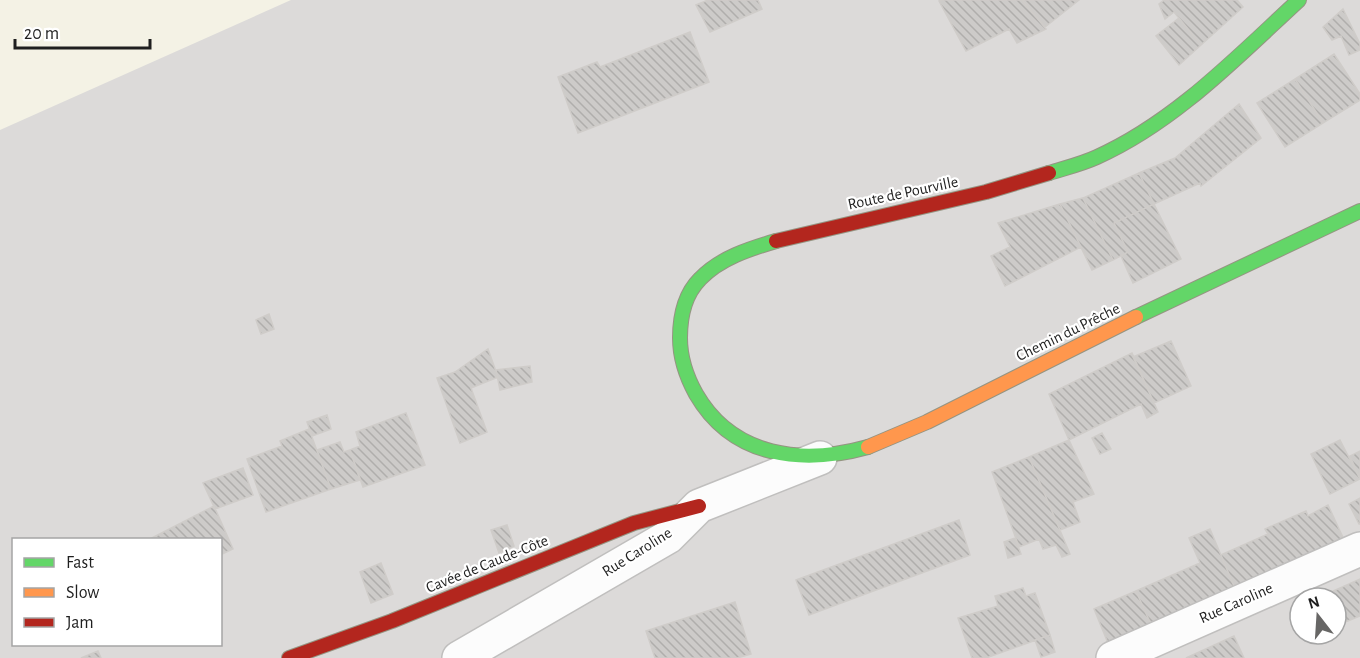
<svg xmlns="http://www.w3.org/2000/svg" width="1360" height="658" font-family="'Alegreya Sans',sans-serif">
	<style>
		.residential { fill: #dcdad9; fill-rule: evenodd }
		.education { fill: #f4f2e5 }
		.building { fill: url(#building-back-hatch); stroke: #cfccc9; stroke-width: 1.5 }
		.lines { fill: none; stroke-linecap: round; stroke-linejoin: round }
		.street-casing { stroke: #c0bfbe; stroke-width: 36 }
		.fast-casing { stroke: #959482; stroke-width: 16 }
		.slow-casing { stroke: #959482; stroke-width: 16 }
		.jam-casing { stroke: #959482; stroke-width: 16 }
		.street { stroke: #fcfcfc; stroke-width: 33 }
		.fast { stroke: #63d668; stroke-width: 14 }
		.slow { stroke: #ff974d; stroke-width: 14 }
		.jam { stroke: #b3261e; stroke-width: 14 }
		.labels { text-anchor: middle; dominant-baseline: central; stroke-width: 4.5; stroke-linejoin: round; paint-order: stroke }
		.street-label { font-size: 16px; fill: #1f1f1f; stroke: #fff }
	</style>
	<defs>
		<pattern id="building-back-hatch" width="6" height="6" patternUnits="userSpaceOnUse" patternTransform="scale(1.5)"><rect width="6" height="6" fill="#cdcbc9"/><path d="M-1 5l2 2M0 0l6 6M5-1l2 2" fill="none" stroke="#b0aeac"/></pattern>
	</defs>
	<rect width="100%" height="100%" fill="#eceae8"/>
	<path class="residential" d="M 0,0 L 1360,0 L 1360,658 L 0,658 ZM 14,540 L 220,540 L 220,644 L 14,644 ZM 1300,598 L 1336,598 L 1336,634 L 1300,634 Z"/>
	<path class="education" d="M 0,0 L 291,0 L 0,130 Z"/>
	<path class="building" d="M 708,0 L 758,0 L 762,9 L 710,32 L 696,5 Z
		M 942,0 L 1022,0 L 1046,29 L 1017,43 L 1009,29 L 966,51 L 939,1 Z
		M 1022,0 L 1079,0 L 1045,27 Z
		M 1164,0 L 1237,0 L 1243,7 L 1201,45 L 1174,12 L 1165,19 L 1159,4 Z
		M 1343,9 L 1360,44 L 1360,50 L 1349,55 L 1341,36 L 1332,40 L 1323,27 Z
		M 1179,18 L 1201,45 L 1179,65 L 1156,36 Z
		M 690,32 L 709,82 L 578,133 L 558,77 L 597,62 L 600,67 Z
		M 1334,54 L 1360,94 L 1360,100 L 1323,123 L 1295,79 Z
		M 1295,79 L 1323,123 L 1285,147 L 1257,103 Z
		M 1239,104 L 1261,138 L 1201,186 L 1200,183 L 1154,204 L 1139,173 L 1175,158 Z
		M 1139,173 L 1154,204 L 1114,223 L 1128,252 L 1113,260 L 1083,198 Z
		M 1083,198 L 1113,260 L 1092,270 L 1060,204 Z
		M 1060,204 L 1081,247 L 1005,286 L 991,256 L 1010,247 L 998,223 Z
		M 1154,204 L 1181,259 L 1133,283 L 1121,256 L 1128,252 L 1114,223 Z
		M 269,314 L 274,329 L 261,334 L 256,320 Z
		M 1171,341 L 1191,386 L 1154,403 L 1133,357 Z
		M 488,349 L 498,377 L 471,388 L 487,432 L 460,443 L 437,378 L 455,372 Z
		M 1132,353 L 1158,412 L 1147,418 L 1141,404 L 1069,440 L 1049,394 Z
		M 530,366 L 532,382 L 500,390 L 496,370 Z
		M 406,413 L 425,465 L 363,487 L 350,450 L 360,446 L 356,432 Z
		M 327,415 L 331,429 L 312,436 L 307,422 Z
		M 309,429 L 331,489 L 266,512 L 247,459 L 282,446 L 280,441 Z
		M 1102,433 L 1111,449 L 1100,454 L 1092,438 Z
		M 1069,440 L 1094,494 L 1073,502 L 1080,522 L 1060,530 L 1029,457 Z
		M 1340,440 L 1360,479 L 1330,494 L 1311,454 Z
		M 340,442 L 344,452 L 350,450 L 360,480 L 331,489 L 317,450 Z
		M 1360,451 L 1360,479 L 1350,456 Z
		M 1029,457 L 1070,554 L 1062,557 L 1056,545 L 1043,549 L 1039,539 L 1019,547 L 992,472 Z
		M 243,468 L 253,495 L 215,509 L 203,483 Z
		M 1360,498 L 1360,524 L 1359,524 L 1349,504 Z
		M 1328,505 L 1345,542 L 1236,591 L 1221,555 L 1268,534 L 1265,529 L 1306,511 L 1308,516 Z
		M 214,506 L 233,549 L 220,555 L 220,540 L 148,540 Z
		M 959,520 L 970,555 L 809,615 L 796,580 Z
		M 507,525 L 514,546 L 499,553 L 491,530 Z
		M 1210,529 L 1236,591 L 1153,629 L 1136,591 L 1200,563 L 1189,538 Z
		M 1015,538 L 1021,554 L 1008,558 L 1004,542 Z
		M 381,563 L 393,594 L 371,603 L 360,572 Z
		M 1360,579 L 1360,616 L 1343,623 L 1336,608 L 1336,598 L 1331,598 L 1329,593 Z
		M 1023,588 L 1026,596 L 1035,593 L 1050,635 L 986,658 L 972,658 L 958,618 L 998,606 L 995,596 Z
		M 1136,591 L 1153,629 L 1110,648 L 1094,609 Z
		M 735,602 L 751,654 L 737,658 L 655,658 L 646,631 Z
		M 1050,635 L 1055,652 L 1041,657 L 1035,640 Z
		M 1234,636 L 1244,658 L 1186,658 Z
		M 98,651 L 101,658 L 81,658 Z"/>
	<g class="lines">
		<g class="street-casing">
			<path id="street" d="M 459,658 L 668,537 L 699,506 L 820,458
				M 1113,658 L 1360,549"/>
		</g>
		<g class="fast-casing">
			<path id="fast" d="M 1049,173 C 1065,168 1082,164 1097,157 C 1175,122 1237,57 1299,0
				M 776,241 C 749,249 720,258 700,279 C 684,295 680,317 680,338 C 680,359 686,376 696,394 C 733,458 803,465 868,447
				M 1136,317 L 1360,211"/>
		</g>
		<g class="slow-casing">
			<path id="slow" d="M 868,447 L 927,422 L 1136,317"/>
		</g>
		<g class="jam-casing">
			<path id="jam" d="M 776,241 L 986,192 L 1049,173
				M 289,658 L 392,621 L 634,523 L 699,506"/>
		</g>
		<use href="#street" class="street"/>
		<use href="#fast" class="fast"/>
		<use href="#slow" class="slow"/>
		<use href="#jam" class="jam"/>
	</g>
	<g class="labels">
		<g class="street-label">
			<text transform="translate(903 193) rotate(-12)">Route de Pourville</text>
			<text transform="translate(1068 332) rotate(-26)">Chemin du Prêche</text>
			<text transform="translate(637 552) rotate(-32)">Rue Caroline</text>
			<text transform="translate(487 564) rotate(-22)">Cavée de Caude-Côte</text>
			<text transform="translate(1236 603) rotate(-24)">Rue Caroline</text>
		</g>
	</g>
	<rect x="12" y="538" width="210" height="108" fill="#ffffff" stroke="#a5a5a5" stroke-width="1.5"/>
	<rect x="24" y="558" width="30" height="9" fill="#63d668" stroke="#a5a5a5" stroke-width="1.5"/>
	<text x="66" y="568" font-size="18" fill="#1f1f1f">Fast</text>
	<rect x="24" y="588" width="30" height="9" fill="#ff974d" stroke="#a5a5a5" stroke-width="1.5"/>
	<text x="66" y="598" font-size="18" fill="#1f1f1f">Slow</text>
	<rect x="24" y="618" width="30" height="9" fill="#b3261e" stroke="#a5a5a5" stroke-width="1.5"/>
	<text x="66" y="628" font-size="18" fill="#1f1f1f">Jam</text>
	<g transform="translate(1318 616) rotate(343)"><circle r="28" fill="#ffffff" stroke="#a5a5a5" stroke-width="1.5"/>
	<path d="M0-4.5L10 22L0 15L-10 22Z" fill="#676665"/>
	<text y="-9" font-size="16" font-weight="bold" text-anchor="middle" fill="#1f1f1f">N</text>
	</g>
	<path d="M15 39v9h135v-9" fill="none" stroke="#1f1f1f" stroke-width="3"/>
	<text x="24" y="39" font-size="18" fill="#1f1f1f" stroke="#ffffff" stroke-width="4.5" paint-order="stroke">20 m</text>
</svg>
